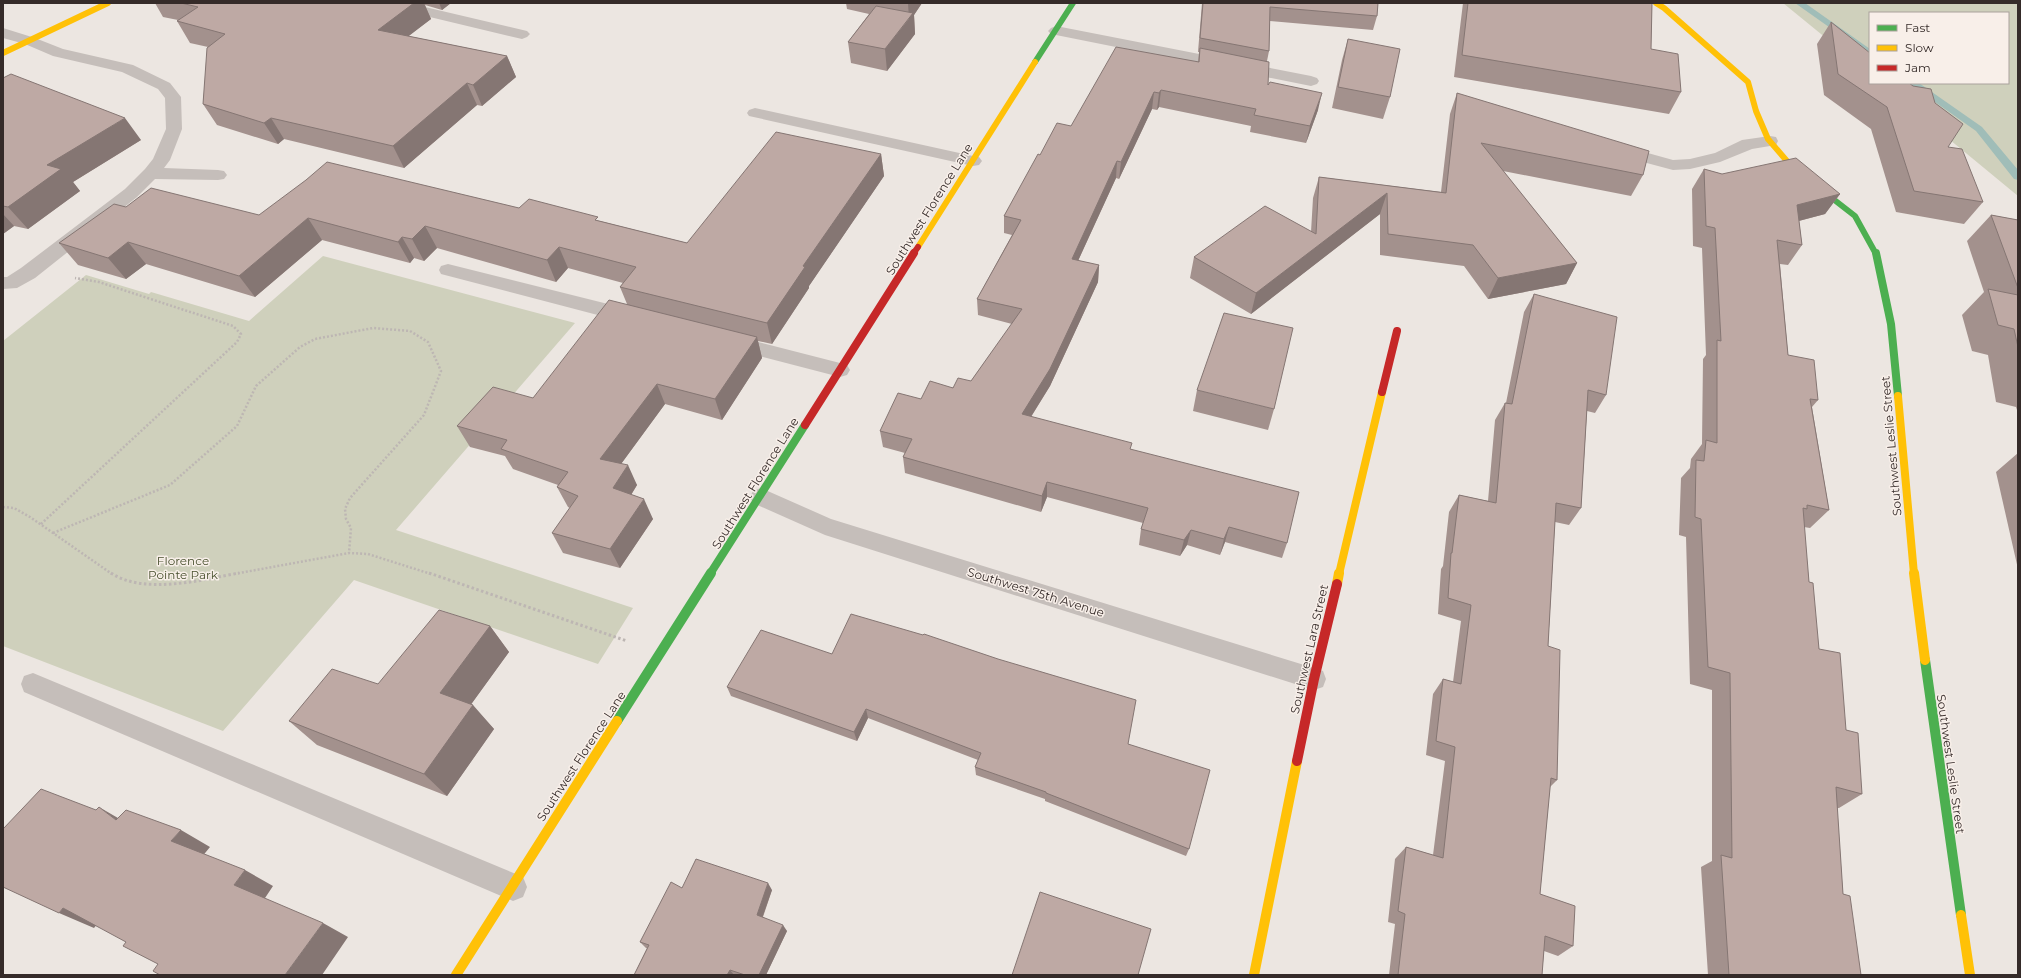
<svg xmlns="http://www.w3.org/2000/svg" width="2021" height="978" font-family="Montserrat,sans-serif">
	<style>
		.green { fill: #cfd0bc }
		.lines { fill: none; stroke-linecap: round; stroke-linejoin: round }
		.stream { fill: #a0bdb8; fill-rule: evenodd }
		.path-far1 { stroke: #bdb6b3; stroke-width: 2.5; stroke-dasharray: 2 2; stroke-linecap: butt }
		.path { stroke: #bdb6b3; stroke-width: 3; stroke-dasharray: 2.5 2.5; stroke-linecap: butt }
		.lane { fill: #c5beba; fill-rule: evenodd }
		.street { fill: #c5beba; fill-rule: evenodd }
		.fast-far2 { stroke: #4caf50; stroke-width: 6 }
		.fast-far1 { stroke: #4caf50; stroke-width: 8 }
		.fast { stroke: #4caf50; stroke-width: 10 }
		.slow-far2 { stroke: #ffc107; stroke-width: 6 }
		.slow-far1 { stroke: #ffc107; stroke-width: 8 }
		.slow { stroke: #ffc107; stroke-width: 10 }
		.jam-far2 { stroke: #c62828; stroke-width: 6 }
		.jam-far1 { stroke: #c62828; stroke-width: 8 }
		.jam { stroke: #c62828; stroke-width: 10 }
		.wall { fill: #a3918d }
		.shaded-wall { fill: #857673 }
		.building { fill: #bea9a4; stroke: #857673 }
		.labels { text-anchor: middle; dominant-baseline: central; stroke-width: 3; stroke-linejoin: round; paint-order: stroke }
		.street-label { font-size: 12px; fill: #352b29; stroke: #f8efe9 }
		.park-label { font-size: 12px; fill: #49512f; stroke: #f8efe9 }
	</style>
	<rect width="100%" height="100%" fill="#ece6e1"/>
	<path class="green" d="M 1783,3 L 2018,3 L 2018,196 L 1881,83 L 2008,83 L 2008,13 L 1870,13 L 1870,74 Z
		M 323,256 L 575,323 L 396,530 L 633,608 L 598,664 L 354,580 L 223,731 L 3,646 L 3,341 L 86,275 L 149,294 L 151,292 L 249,321 Z"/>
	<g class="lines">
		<path class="stream" d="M 1795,3 L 1805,3 L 1870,49 L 1870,56 Z
			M 1908,83 L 1919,83 L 1982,127 L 2018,170 L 2018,180 L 2014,179 L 1976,131 Z"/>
		<path class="path-far1" d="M 3,507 L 14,508 L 30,517 L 112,574
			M 41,524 L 237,342 L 241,334 L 233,326 L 99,282 L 75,278
			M 53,533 L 170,485 L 237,426 L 256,386 L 300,347 L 315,339 L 373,328 L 410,331 L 428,342 L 441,371 L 424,415 L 350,498 L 345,509 L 346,519 L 351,528 L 349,553
			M 234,574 L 349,553 L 368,554 L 431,574"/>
		<path class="path" d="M 111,573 C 144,595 202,580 239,573
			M 429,573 L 627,641"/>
		<path class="lane" d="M 1056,26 L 1311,76 L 1317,78 L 1319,81 L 1317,84 L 1311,86 L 1051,34 L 1048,31 L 1051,28 Z
			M 755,108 L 973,156 L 979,157 L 982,161 L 979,165 L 973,166 L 749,116 L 747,113 L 749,110 Z
			M 1770,136 L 1776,137 L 1778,141 L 1776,145 L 1752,149 L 1720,162 L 1690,169 L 1673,170 L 1613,154 L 1611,150 L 1613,146 L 1619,145 L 1673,160 L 1690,159 L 1715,153 L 1742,140 Z
			M 448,264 L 632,310 L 639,312 L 642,317 L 639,322 L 632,324 L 441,274 L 439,270 L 441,266 Z
			M 731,335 L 840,363 L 847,365 L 850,370 L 847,375 L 840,377 L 724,347 L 721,342 L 724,337 Z
			M 33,673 L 523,877 L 527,887 L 523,897 L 513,901 L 24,692 L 21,684 L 24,676 Z"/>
		<path class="street" d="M 382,3 L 408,3 L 527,31 L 530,34 L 527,37 L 522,39 L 384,6 Z
			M 3,28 L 35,38 L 63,49 L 133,65 L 170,83 L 181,97 L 182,129 L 170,160 L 164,168 L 218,170 L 224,171 L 227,175 L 224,179 L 218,180 L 155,179 L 137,197 L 35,278 L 17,288 L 3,289 L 3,277 L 7,277 L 21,268 L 125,189 L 145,169 L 153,159 L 166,129 L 165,98 L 158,89 L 122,72 L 53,56 L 25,44 L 3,38 Z
			M 761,488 L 831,519 L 1314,668 L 1323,671 L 1326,679 L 1323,687 L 1314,690 L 825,535 L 753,503 L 750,497 L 753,491 Z"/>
		<path class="fast-far2" d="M 1035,62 L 1073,3
			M 1792,167 L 1855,216 L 1876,254"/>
		<path class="fast-far1" d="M 1876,253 L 1891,324 L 1898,396
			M 710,574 L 805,425"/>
		<path class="fast" d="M 1925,660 L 1961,915
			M 617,721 L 711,573"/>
		<path class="slow-far2" d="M 1656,3 L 1664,8 L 1748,82 L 1756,111 L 1768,139 L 1792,167
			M 3,53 L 108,3
			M 918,247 L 1035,62"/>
		<path class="slow-far1" d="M 1898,396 L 1914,574
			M 1339,574 L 1382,392"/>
		<path class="slow" d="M 1914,573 L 1925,660
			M 1337,584 L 1339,573
			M 1961,915 L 1970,975
			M 456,975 L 617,721
			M 1254,975 L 1297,761"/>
		<path class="jam-far2" d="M 913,254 L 918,247"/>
		<path class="jam-far1" d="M 1382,392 L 1397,331
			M 805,425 L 914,253"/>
		<path class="jam" d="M 1297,761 L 1314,679 L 1337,584"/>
	</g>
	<path class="wall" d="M 155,3 L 451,3 L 442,10 L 425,5 L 431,19 L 408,36 L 507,56 L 516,77 L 482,106 L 477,105 L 404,168 L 284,139 L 278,144 L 217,125 L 203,104 L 208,47 L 190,43 L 177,21 L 178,20 L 163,17 Z
		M 846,3 L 922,3 L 914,15 L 915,34 L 887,71 L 851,63 L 848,42 L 869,14 L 847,9 Z
		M 1202,3 L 1378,3 L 1377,16 L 1373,30 L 1270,21 L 1269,51 L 1267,61 L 1268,85 L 1318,110 L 1306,143 L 1250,132 L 1251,126 L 1159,107 L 1157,110 L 1152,109 L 1119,179 L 1116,178 L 1078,261 L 1099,265 L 1098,282 L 1050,386 L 1031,417 L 1131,449 L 1287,543 L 1282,558 L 1225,542 L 1220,555 L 1187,545 L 1180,556 L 1139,545 L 1141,529 L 1143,523 L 1047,497 L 1041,512 L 905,473 L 903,457 L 905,453 L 883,447 L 880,431 L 921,399 L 971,381 L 1012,324 L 978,315 L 977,299 L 1012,235 L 1004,233 L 1004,216 L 1040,155 L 1071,126 L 1198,62 L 1199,52 L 1198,52 Z
		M 1463,3 L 1652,3 L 1651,49 L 1681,92 L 1669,114 L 1454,77 Z
		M 1831,22 L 1948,147 L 1983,202 L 1964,224 L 1896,212 L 1871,129 L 1824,95 L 1817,44 Z
		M 1348,39 L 1390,97 L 1383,119 L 1332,108 L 1342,60 Z
		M 3,78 L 141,140 L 73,182 L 80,191 L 28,229 L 14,226 L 3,234 Z
		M 1457,93 L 1643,175 L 1631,196 L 1503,171 L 1577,263 L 1566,284 L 1488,299 L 1464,266 L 1380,255 L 1380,214 L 1251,314 L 1190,278 L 1194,257 L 1311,232 L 1313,198 L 1319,177 L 1441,192 L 1450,114 Z
		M 881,154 L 884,176 L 809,286 L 809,288 L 772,344 L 758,341 L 762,358 L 722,420 L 665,404 L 621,464 L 637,485 L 631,495 L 653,519 L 620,568 L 563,553 L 552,533 L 570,508 L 568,507 L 557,487 L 558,485 L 513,469 L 505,456 L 470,447 L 457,426 L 533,398 L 627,304 L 620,287 L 623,283 L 568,268 L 556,282 L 437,248 L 424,261 L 414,258 L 410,263 L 322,240 L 255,297 L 146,264 L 126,279 L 78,265 L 59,243 L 126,207 L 259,215 L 519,208 L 600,221 L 687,243 Z
		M 1704,169 L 1722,174 L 1840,194 L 1825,214 L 1799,221 L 1802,245 L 1788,265 L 1780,264 L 1788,355 L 1818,400 L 1812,407 L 1829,510 L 1810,528 L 1804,527 L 1809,582 L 1819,649 L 1846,730 L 1862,794 L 1839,808 L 1837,808 L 1843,894 L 1861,975 L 1708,975 L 1701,867 L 1712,861 L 1712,690 L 1690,684 L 1686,537 L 1679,535 L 1681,478 L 1690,468 L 1691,459 L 1702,444 L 1703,359 L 1706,355 L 1702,248 L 1693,246 L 1692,189 Z
		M 1991,215 L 2018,220 L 2018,413 L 2016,407 L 1996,402 L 1988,355 L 1972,351 L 1962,315 L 1984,292 L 1967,241 Z
		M 1534,294 L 1606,395 L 1595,413 L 1587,411 L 1581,508 L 1569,525 L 1555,522 L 1548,646 L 1557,780 L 1550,787 L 1540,894 L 1573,946 L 1558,956 L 1544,951 L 1542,975 L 1389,975 L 1395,924 L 1388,922 L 1395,859 L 1406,847 L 1433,855 L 1445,761 L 1426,755 L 1433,694 L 1443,679 L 1453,682 L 1461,621 L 1438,614 L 1441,569 L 1443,566 L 1449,512 L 1459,495 L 1488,501 L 1495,420 L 1505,403 L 1506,403 L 1524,312 Z
		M 1197,390 L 1274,409 L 1268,430 L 1193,411 Z
		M 2018,453 L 2018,569 L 1996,472 Z
		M 490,626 L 509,652 L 471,704 L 494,729 L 447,796 L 317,745 L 289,721 L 378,684 Z
		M 832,654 L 1128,744 L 1189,849 L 1186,856 L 1045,801 L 1045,799 L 976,775 L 975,767 L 978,760 L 868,718 L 857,741 L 731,696 L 727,687 Z
		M 682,888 L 772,890 L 763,917 L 787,931 L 766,975 L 634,975 L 647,948 L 646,948 L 640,942 Z"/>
	<path class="shaded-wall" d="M 414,3 L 424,3 L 431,19 L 388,52 L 378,30 Z
		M 439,3 L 451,3 L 442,10 Z
		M 908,3 L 922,3 L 914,15 L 915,34 L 887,71 L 885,49 L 909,19 Z
		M 507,56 L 516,77 L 482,106 L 473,85 Z
		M 467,83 L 477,105 L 404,168 L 393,146 Z
		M 1161,90 L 1159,107 L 1157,110 L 1159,93 Z
		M 1154,92 L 1152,109 L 1119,179 L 1121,162 Z
		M 1322,93 L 1318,110 L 1306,143 L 1310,126 Z
		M 125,118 L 141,140 L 73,182 L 80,191 L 28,229 L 8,207 L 47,165 Z
		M 271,118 L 284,139 L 278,144 L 264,123 Z
		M 881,154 L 884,176 L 809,286 L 809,288 L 772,344 L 767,323 L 803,266 Z
		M 1117,161 L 1116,178 L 1071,276 L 1072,259 Z
		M 1387,193 L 1380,214 L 1251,314 L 1256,293 Z
		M 1840,194 L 1825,214 L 1783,225 L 1797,205 Z
		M 3,214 L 14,226 L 3,234 Z
		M 308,218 L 322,240 L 255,297 L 239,276 Z
		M 425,226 L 437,248 L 424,261 L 412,239 Z
		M 402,237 L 414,258 L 410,263 L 398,242 Z
		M 128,242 L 146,264 L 126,279 L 108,258 Z
		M 559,247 L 568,268 L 556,282 L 547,260 Z
		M 1577,263 L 1566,284 L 1488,299 L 1498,278 Z
		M 1099,265 L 1098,282 L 1050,386 L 1022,431 L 1022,414 Z
		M 757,337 L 762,358 L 722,420 L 715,399 Z
		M 657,384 L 665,404 L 610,479 L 600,459 Z
		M 628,465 L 637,485 L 623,508 L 613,488 Z
		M 1047,482 L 1047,497 L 1041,512 L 1042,496 Z
		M 644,499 L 653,519 L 620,568 L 610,549 Z
		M 1229,527 L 1225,542 L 1220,555 L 1224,539 Z
		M 1191,530 L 1187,545 L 1180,556 L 1184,540 Z
		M 490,626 L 509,652 L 462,717 L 440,693 Z
		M 473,705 L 494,729 L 447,796 L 424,774 Z
		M 866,709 L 868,718 L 857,741 L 854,732 Z
		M 99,807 L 130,825 L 116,820 Z
		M 181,830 L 210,847 L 201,858 L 171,841 Z
		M 245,870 L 273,886 L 263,901 L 234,885 Z
		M 768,883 L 772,890 L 761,921 L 757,915 Z
		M 63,908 L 98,923 L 94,928 L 59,913 Z
		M 323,923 L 348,937 L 322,975 L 285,975 Z
		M 783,925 L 787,931 L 766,975 L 759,975 Z
		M 730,970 L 734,975 L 727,975 Z"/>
	<path class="building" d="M 181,3 L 414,3 L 378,30 L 507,56 L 473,85 L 467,83 L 393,146 L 271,118 L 264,123 L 203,104 L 207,48 L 225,34 L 177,21 L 198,7 Z
		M 1203,3 L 1378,3 L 1377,16 L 1270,7 L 1269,51 L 1200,38 Z
		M 1468,3 L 1652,3 L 1651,49 L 1678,54 L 1681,92 L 1462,55 Z
		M 876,6 L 913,13 L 885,49 L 848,42 Z
		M 1831,22 L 1870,53 L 1870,83 L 1909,83 L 1913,86 L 1931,89 L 1935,103 L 1963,124 L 1948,147 L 1962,149 L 1983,202 L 1914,191 L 1887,107 L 1838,74 Z
		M 1348,39 L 1400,49 L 1390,97 L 1338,87 Z
		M 1116,47 L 1199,62 L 1200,48 L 1269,62 L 1268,85 L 1270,82 L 1322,93 L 1310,126 L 1254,115 L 1256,109 L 1161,90 L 1159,93 L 1154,92 L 1121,162 L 1117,161 L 1072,259 L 1099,265 L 1050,369 L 1022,414 L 1132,443 L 1130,449 L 1299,492 L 1287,543 L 1229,527 L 1224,539 L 1191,530 L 1184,540 L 1141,529 L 1148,508 L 1047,482 L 1042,496 L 903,457 L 912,439 L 880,431 L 898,393 L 921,399 L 930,381 L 953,388 L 958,378 L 971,381 L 1022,309 L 977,299 L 1021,220 L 1004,216 L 1038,154 L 1040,155 L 1057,123 L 1071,126 Z
		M 11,74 L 125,118 L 47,165 L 61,169 L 8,207 L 3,206 L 3,78 Z
		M 1457,93 L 1649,151 L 1643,175 L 1481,143 L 1577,263 L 1498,278 L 1473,245 L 1388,234 L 1387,193 L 1256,293 L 1194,257 L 1265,206 L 1316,234 L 1319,177 L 1446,193 Z
		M 776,132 L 881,154 L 803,266 L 805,267 L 767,323 L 620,287 L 636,267 L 559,247 L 547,260 L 425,226 L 412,239 L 402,237 L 398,242 L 308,218 L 239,276 L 128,242 L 108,258 L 59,243 L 114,204 L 126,207 L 151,188 L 259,215 L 306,180 L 327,162 L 519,208 L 529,199 L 598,217 L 595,220 L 687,243 Z
		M 1796,158 L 1840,194 L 1797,205 L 1802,245 L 1777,240 L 1788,355 L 1814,360 L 1818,400 L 1810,399 L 1829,510 L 1807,505 L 1807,509 L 1803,508 L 1809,582 L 1813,583 L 1819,649 L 1840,653 L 1846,730 L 1858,733 L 1862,794 L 1836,787 L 1843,894 L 1850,896 L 1861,975 L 1729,975 L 1721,855 L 1732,858 L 1730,673 L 1708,667 L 1701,519 L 1695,517 L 1696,460 L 1704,461 L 1706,440 L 1717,443 L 1717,340 L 1721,341 L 1715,228 L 1706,226 L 1704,169 L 1722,174 Z
		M 1991,215 L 2018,220 L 2018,288 Z
		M 1988,289 L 2018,295 L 2018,347 L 2014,329 L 1998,325 Z
		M 1534,294 L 1617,317 L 1606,395 L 1588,390 L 1581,508 L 1556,503 L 1548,646 L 1560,650 L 1557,780 L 1551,778 L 1540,894 L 1575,906 L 1573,946 L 1545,936 L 1542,975 L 1398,975 L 1405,914 L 1398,911 L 1406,847 L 1443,858 L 1455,747 L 1436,741 L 1443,679 L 1461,684 L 1471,605 L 1448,598 L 1451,553 L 1452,553 L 1459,495 L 1496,503 L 1505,403 L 1512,404 Z
		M 609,300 L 757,337 L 715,399 L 657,384 L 600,459 L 628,465 L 613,488 L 644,499 L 610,549 L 552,533 L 578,496 L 557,487 L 568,472 L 501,449 L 507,440 L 457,426 L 493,387 L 533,398 Z
		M 1224,313 L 1293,328 L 1274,409 L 1197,390 Z
		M 439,610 L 490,626 L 440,693 L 473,705 L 424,774 L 289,721 L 332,669 L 378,684 Z
		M 851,614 L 923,635 L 924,634 L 998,659 L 1136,700 L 1128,744 L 1210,770 L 1189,849 L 1046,793 L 1046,792 L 975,767 L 981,753 L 866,709 L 854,732 L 727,687 L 761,630 L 832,654 Z
		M 41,789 L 96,810 L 99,807 L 116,820 L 126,810 L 181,830 L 171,841 L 245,870 L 234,885 L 323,923 L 285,975 L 160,975 L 153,971 L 158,964 L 123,946 L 126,942 L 63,908 L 59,913 L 3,887 L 3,829 Z
		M 696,859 L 768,883 L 757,915 L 783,925 L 759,975 L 745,975 L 730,970 L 727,975 L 634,975 L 649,945 L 640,942 L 671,882 L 682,888 Z
		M 1040,892 L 1151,929 L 1138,975 L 1012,975 Z"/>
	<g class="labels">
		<g class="street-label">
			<text transform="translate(929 209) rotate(-58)">Southwest Florence Lane</text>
			<text transform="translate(1891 446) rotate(-95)">Southwest Leslie Street</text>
			<text transform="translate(755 483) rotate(-58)">Southwest Florence Lane</text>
			<text transform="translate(1036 592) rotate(17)">Southwest 75th Avenue</text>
			<text transform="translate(1309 649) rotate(-77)">Southwest Lara Street</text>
			<text transform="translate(581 756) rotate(-57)">Southwest Florence Lane</text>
			<text transform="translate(1951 764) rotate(82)">Southwest Leslie Street</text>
		</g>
		<g class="park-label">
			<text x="183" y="560">Florence<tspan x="183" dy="14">Pointe Park</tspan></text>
		</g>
	</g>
	<rect width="2021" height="978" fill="none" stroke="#352b29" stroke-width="8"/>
	<rect x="1869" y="12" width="140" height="72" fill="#f8efe9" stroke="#aaa19c"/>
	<rect x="1877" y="25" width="20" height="6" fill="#4caf50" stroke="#aaa19c"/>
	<text x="1905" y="32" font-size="12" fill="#352b29">Fast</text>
	<rect x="1877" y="45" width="20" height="6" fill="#ffc107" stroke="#aaa19c"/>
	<text x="1905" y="52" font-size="12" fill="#352b29">Slow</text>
	<rect x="1877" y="65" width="20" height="6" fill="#c62828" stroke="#aaa19c"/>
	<text x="1905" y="72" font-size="12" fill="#352b29">Jam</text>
</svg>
